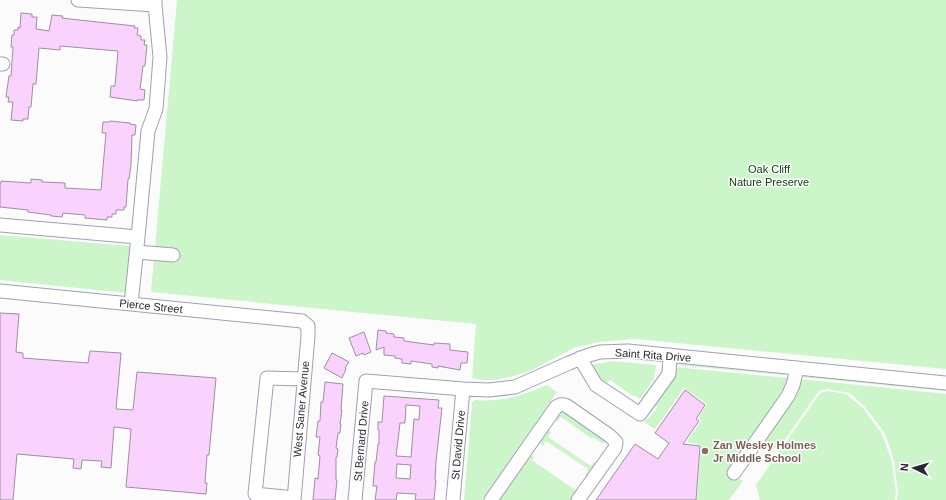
<svg xmlns="http://www.w3.org/2000/svg" width="946" height="500" font-family="Arial,sans-serif">
	<style>
		.green { fill: #ccf6ca }
		.building { fill: #fad2fe; stroke: #9f8ea1; fill-rule: evenodd }
		.lines { fill: none; stroke-linecap: round; stroke-linejoin: round }
		.minor-casing { stroke: #a29eb5; stroke-width: 15 }
		.minor { stroke: #fff; stroke-width: 13 }
		.education-dot { fill: #8d6e63; stroke: #fff; stroke-width: 1.5 }
		.labels { text-anchor: middle; dominant-baseline: central; stroke-width: 3; stroke-linejoin: round; paint-order: stroke }
		.park-label { font-size: 11px; fill: #0f4112; stroke: #fff }
		.street-label { font-size: 11px; fill: #292831; stroke: #fff }
		.education-label { font-size: 11px; font-weight: bold; fill: #785e54; stroke: #fff; text-anchor: start }
	</style>
	<rect width="100%" height="100%" fill="#fbfbfb"/>
	<path class="green" d="M 177,0 L 946,0 L 946,369 L 636,339 L 599,342 L 574,348 L 530,371 L 514,376 L 495,380 L 481,380 L 472,378 L 476,324 L 151,292 Z
		M 0,235 L 130,246 L 126,293 L 0,280 Z
		M 613,361 L 655,365 L 656,366 L 654,379 L 640,399 L 634,395 L 633,396 L 610,380 L 606,386 L 600,382 L 591,365 Z
		M 681,364 L 783,373 L 786,375 L 677,365 Z
		M 675,367 L 788,378 L 789,383 L 737,477 L 743,481 L 729,500 L 697,500 L 701,445 L 690,443 L 687,441 L 701,421 L 698,418 L 707,404 L 684,388 L 655,429 L 644,422 C 646,419 648,419 650,416 C 653,414 655,411 658,407 L 655,405 L 668,386 Z
		M 805,376 L 946,389 L 946,391 L 801,377 Z
		M 800,379 L 946,394 L 946,500 L 897,500 L 898,494 L 894,461 L 890,448 L 884,432 L 865,407 L 850,393 L 827,389 L 819,391 L 781,445 L 778,443 L 773,450 L 762,442 Z
		M 547,385 L 557,392 L 482,500 L 464,500 L 472,403 L 474,400 C 501,402 522,396 547,385 Z
		M 828,391 L 846,394 L 863,408 L 882,434 L 892,462 L 896,494 L 895,500 L 760,500 L 756,485 L 820,393 Z
		M 563,410 L 607,439 L 603,444 L 593,437 L 592,439 L 561,417 L 557,422 L 555,420 L 561,411 Z
		M 548,430 L 551,432 L 548,437 L 591,466 L 594,461 L 598,464 L 589,478 L 585,476 L 588,469 L 546,441 L 543,446 L 539,443 Z
		M 531,455 L 534,457 L 532,460 L 578,492 L 573,500 L 499,500 Z"/>
	<path class="building" d="M 21,13 L 32,14 L 32,17 L 37,17 L 36,29 L 49,31 L 52,15 L 63,16 L 62,18 L 70,19 L 135,26 L 134,28 L 138,28 L 137,35 L 141,36 L 141,40 L 145,40 L 144,45 L 147,45 L 145,66 L 143,66 L 140,89 L 145,90 L 144,100 L 137,100 L 137,101 L 110,97 L 111,86 L 115,86 L 118,51 L 60,46 L 60,50 L 39,48 L 36,84 L 33,84 L 31,107 L 29,107 L 28,119 L 23,119 L 23,121 L 11,120 L 13,102 L 8,102 L 9,97 L 6,97 L 9,76 L 11,76 L 12,62 L 13,47 L 11,47 L 12,35 L 14,35 L 14,30 L 18,30 L 18,27 L 20,28 Z
		M 110,121 L 130,123 L 130,124 L 136,125 L 135,135 L 132,135 L 131,165 L 129,179 L 128,179 L 126,207 L 124,207 L 124,210 L 116,210 L 116,214 L 112,214 L 112,217 L 107,217 L 107,220 L 85,218 L 85,215 L 63,213 L 62,217 L 51,216 L 51,215 L 28,212 L 28,210 L 0,207 L 0,183 L 1,183 L 1,181 L 31,183 L 31,179 L 42,180 L 42,182 L 65,183 L 65,188 L 101,190 L 106,133 L 102,133 L 103,122 L 110,122 Z
		M 0,313 L 19,314 L 16,352 L 23,353 L 23,358 L 88,363 L 90,351 L 121,353 L 116,409 L 133,410 L 137,372 L 216,378 L 209,455 L 207,455 L 205,483 L 207,483 L 206,494 L 126,487 L 131,429 L 114,427 L 111,468 L 101,467 L 102,461 L 82,460 L 81,469 L 73,468 L 74,459 L 17,454 L 13,500 L 0,500 Z
		M 378,330 L 386,331 L 386,333 L 394,334 L 394,337 L 404,338 L 404,341 L 434,345 L 434,343 L 450,344 L 450,350 L 468,352 L 467,363 L 461,363 L 460,370 L 438,366 L 438,368 L 432,367 L 432,364 L 411,361 L 411,364 L 402,363 L 402,359 L 395,358 L 395,356 L 384,355 L 384,347 L 376,350 Z
		M 364,332 L 371,352 L 364,355 L 363,353 L 356,356 L 349,338 Z
		M 332,353 L 349,362 L 345,368 L 346,369 L 342,378 L 324,368 Z
		M 325,382 L 343,384 L 341,410 L 342,410 L 340,424 L 341,424 L 340,433 L 338,433 L 336,448 L 338,449 L 337,457 L 336,457 L 336,480 L 337,480 L 335,500 L 313,500 L 315,478 L 318,479 L 320,456 L 318,455 L 320,437 L 316,437 L 318,421 L 320,421 L 321,402 L 323,402 Z
		M 685,390 L 705,405 L 696,419 L 699,421 L 683,444 L 700,446 L 696,500 L 596,500 L 635,444 L 658,459 L 669,443 L 655,433 Z
		M 384,396 L 439,400 L 438,408 L 442,408 L 436,461 L 435,480 L 436,480 L 434,500 L 415,500 L 416,494 L 397,493 L 396,500 L 375,500 L 377,486 L 373,486 L 375,462 L 376,462 L 378,444 L 379,444 L 379,430 L 378,430 L 378,422 L 382,422 ZM 406,405 L 420,406 L 419,420 L 414,419 L 411,457 L 396,456 L 399,432 L 400,423 L 405,423 ZM 397,464 L 411,465 L 410,479 L 396,478 Z"/>
	<g class="lines">
		<g class="minor-casing">
			<path id="minor" d="M 78,0 L 155,5
				M 0,64 L 3,64
				M 0,225 L 138,237 L 148,131 L 156,109 L 160,57 L 155,5 L 155,0
				M 137,252 L 173,255
				M 0,291 L 302,321 L 308,326 L 308,336 L 294,500
				M 131,304 L 138,237
				M 580,358 L 596,385 L 640,414 L 669,374 L 670,355
				M 734,473 L 788,396 L 793,385 L 797,368
				M 294,498 L 255,494 L 267,378 L 304,379
				M 355,500 L 366,381 L 463,389 L 489,390 L 515,387 L 569,363 L 589,355 L 600,352 L 628,351 L 946,383
				M 453,500 L 463,389
				M 491,500 L 556,407 C 560,404 563,404 567,406 L 610,436 L 616,442 L 615,448 L 578,500"/>
		</g>
		<use href="#minor" class="minor"/>
	</g>
	<circle class="education-dot" cx="705" cy="451" r="4"/>
	<g class="labels">
		<g class="park-label">
			<text x="769" y="169">Oak Cliff<tspan x="769" dy="13">Nature Preserve</tspan></text>
		</g>
		<g class="street-label">
			<text transform="translate(151 306) rotate(6)">Pierce Street</text>
			<text transform="translate(653 355) rotate(4)">Saint Rita Drive</text>
			<text transform="translate(301 409) rotate(-85)">West Saner Avenue</text>
			<text transform="translate(361 441) rotate(-85)">St Bernard Drive</text>
			<text transform="translate(458 445) rotate(-85)">St David Drive</text>
		</g>
		<g class="education-label">
			<text x="713" y="445">Zan Wesley Holmes<tspan x="713" dy="13">Jr Middle School</tspan></text>
		</g>
	</g>
	<g transform="translate(914 468) rotate(275)" stroke="#ffffff" stroke-width="3" paint-order="stroke">
	<path d="M0-3L7 15L0 10L-7 15Z" fill="#292831"/>
	<text y="-6" font-size="11" font-weight="bold" text-anchor="middle" fill="#292831">N</text>
	</g>
</svg>
